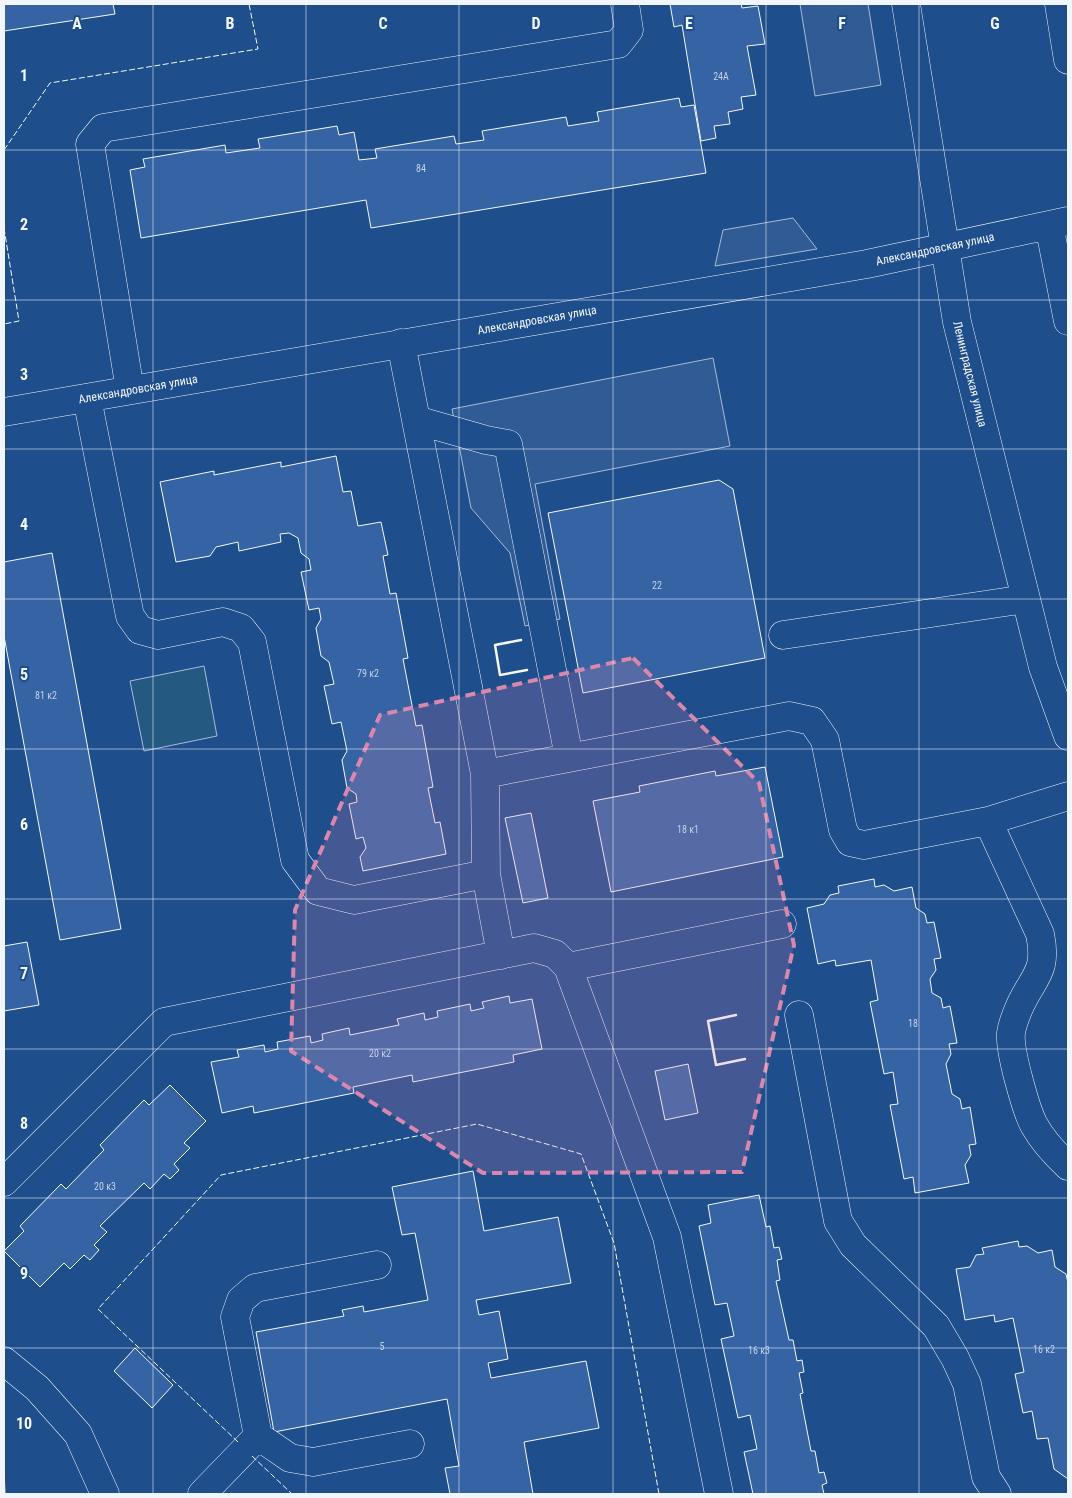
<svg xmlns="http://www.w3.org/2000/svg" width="1072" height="1498" font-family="'Roboto Condensed',sans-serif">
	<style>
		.green { fill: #245a82; stroke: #a8bbd7 }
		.parking { fill: #305b95; stroke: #a8bbd7 }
		.building { fill: #3563a3; stroke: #f2f6ff }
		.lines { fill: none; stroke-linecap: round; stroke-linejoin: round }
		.minor-casing { stroke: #f2f6ff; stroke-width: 29 }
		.minor { stroke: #1f4e8c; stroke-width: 28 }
		.fence { stroke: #f2f6ff; stroke-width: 1; stroke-dasharray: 6 2.5; stroke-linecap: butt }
		.wall { stroke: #f2f6ff; stroke-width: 2.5 }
		.marked { fill: #da87ad; fill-opacity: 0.2; stroke: #da87ad; stroke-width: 4; stroke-dasharray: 10 6; stroke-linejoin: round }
		.grid { fill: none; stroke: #f2f6ff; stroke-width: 1; stroke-opacity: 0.55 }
		.labels { text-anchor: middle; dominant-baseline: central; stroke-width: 4; stroke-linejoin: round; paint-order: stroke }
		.number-label { font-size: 10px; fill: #c3d1e8 }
		.street-label { font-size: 12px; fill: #f2f6ff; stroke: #1f4e8c }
		.grid-label { font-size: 16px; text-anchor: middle; font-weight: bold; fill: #f2f6ff; stroke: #1f4e8c; stroke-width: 4; stroke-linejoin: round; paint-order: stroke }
	</style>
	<rect width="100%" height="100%" fill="#1f4e8c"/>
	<path class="green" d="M 204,666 L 217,736 L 144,751 L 130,681 Z"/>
	<path class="parking" d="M 800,4 L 868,4 L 881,85 L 815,96 Z
		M 793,218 L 817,249 L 715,266 L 723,230 Z
		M 713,358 L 730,446 L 535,484 L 560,619 L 525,626 L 510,553 L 471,508 L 452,409 Z"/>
	<path class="building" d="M 4,4 L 113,4 L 115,14 L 4,31 Z
		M 670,4 L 741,4 L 742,8 L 758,6 L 765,44 L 747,46 L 756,95 L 741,97 L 743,109 L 728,112 L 730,124 L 714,126 L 716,138 L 701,141 L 682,25 L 674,27 Z
		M 679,98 L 681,107 L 694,105 L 706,173 L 371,228 L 366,200 L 141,238 L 130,170 L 145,167 L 143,159 L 225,145 L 226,153 L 260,148 L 258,139 L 337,126 L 339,135 L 354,132 L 359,160 L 377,158 L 375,149 L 454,136 L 456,144 L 484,140 L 482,131 L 566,117 L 568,126 L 599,121 L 597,112 Z
		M 336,456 L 343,492 L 351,491 L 358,526 L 381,522 L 388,555 L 383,556 L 390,594 L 396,593 L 408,658 L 403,659 L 416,726 L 422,725 L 433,787 L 428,788 L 435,823 L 440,822 L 446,854 L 363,871 L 360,857 L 366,848 L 363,837 L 356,839 L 349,804 L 357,802 L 356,794 L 347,788 L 342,760 L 347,751 L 341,722 L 332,724 L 324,686 L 334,684 L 329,662 L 321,656 L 316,628 L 321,619 L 319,608 L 309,610 L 301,572 L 311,570 L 309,559 L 301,553 L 298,538 L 289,533 L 280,534 L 281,542 L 239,551 L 238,542 L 216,547 L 210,556 L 176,562 L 160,482 L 214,471 L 214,475 L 281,462 L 281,467 Z
		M 719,480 L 733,489 L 765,658 L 583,693 L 548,513 Z
		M 52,553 L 121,929 L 60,940 L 4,636 L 4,562 Z
		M 765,767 L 783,857 L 611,892 L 593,801 L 640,792 L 639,786 L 715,771 L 716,776 Z
		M 531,813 L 548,898 L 523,903 L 505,818 Z
		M 874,879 L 875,887 L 884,885 L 894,891 L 912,887 L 916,908 L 925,914 L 927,923 L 934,922 L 941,958 L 934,959 L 936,970 L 930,979 L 932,993 L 941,998 L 943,1008 L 950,1006 L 957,1043 L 949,1044 L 951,1054 L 946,1064 L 952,1094 L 960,1099 L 962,1109 L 970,1107 L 976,1144 L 969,1145 L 971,1155 L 965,1165 L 969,1183 L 915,1193 L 913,1177 L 904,1179 L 890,1105 L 898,1104 L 893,1072 L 884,1074 L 870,1002 L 878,1000 L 871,960 L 836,966 L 835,960 L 818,964 L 807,908 L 824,904 L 830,895 L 839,893 L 838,886 Z
		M 27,942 L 39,1005 L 4,1011 L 4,946 Z
		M 509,996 L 510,1003 L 532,999 L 542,1049 L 513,1055 L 514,1062 L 413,1082 L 412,1075 L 353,1087 L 354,1093 L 254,1113 L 253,1106 L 222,1113 L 211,1062 L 239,1057 L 237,1050 L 264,1045 L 265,1052 L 278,1049 L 277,1042 L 310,1036 L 311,1043 L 323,1040 L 322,1034 L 349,1028 L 350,1035 L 399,1025 L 397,1019 L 424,1013 L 425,1020 L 438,1017 L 437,1011 L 470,1004 L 471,1011 L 484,1008 L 482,1002 Z
		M 688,1064 L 698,1113 L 665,1120 L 655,1071 Z
		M 170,1085 L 206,1121 L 184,1143 L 190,1148 L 174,1164 L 179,1170 L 170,1179 L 164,1174 L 150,1189 L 144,1183 L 100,1226 L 107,1232 L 94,1245 L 99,1250 L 90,1260 L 84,1255 L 70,1269 L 64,1263 L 40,1287 L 4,1251 L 24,1231 L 20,1226 L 61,1184 L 66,1189 L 104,1150 L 100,1145 L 144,1100 L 149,1105 Z
		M 473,1171 L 484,1231 L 558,1217 L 571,1283 L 476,1300 L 479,1315 L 499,1311 L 508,1359 L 488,1363 L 491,1378 L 586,1361 L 599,1428 L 524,1442 L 533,1494 L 450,1494 L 445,1468 L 459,1466 L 447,1399 L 274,1432 L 256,1332 L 344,1316 L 342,1310 L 363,1306 L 364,1312 L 428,1300 L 415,1233 L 402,1235 L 392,1187 Z
		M 759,1195 L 766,1227 L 770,1226 L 774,1248 L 779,1247 L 782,1259 L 777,1260 L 780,1280 L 776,1281 L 789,1340 L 793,1340 L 797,1361 L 802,1360 L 804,1372 L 799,1373 L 803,1393 L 800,1394 L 811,1451 L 815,1451 L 819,1473 L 824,1472 L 827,1483 L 822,1485 L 824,1494 L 753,1494 L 744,1452 L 757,1449 L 750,1415 L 738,1418 L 721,1339 L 734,1336 L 727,1303 L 715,1305 L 699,1226 L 711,1223 L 708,1205 Z
		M 1018,1241 L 1019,1247 L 1027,1246 L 1038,1253 L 1052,1250 L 1055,1267 L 1066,1274 L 1068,1283 L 1068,1479 L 1054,1469 L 1048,1438 L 1037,1439 L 1032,1411 L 1023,1413 L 1015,1374 L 1024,1372 L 1013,1318 L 995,1322 L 994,1315 L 965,1320 L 956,1269 L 970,1267 L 976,1255 L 984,1254 L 982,1248 Z
		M 135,1348 L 173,1385 L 152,1408 L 114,1371 Z
		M 4,1462 L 4,1468 L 5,1494 L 4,1494 Z"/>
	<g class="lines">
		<g class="minor-casing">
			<path id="minor" d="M 906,4 L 957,322 L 1043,667 L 1068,736
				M 1059,4 L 1068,60
				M 1049,225 L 1068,321
				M 401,343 L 485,774 L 486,874 L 501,955
				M 130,390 L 90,144 L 103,128 L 618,44 L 629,30 L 625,4
				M 87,398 L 130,616 L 140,630 L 158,635 L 223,622 L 241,628 L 252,642 L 295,860 L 318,891 L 354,900 L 486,874
				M 4,412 L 867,264 L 1068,221
				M 416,420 L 486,440 L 508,444 L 569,757
				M 783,635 L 1025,599
				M 485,774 L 789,716 L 812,721 L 825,740 L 843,830 L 850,842 L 864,845 L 988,821 L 1068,796
				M 988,821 L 1040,934 C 1048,973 1033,976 1019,1008 C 1016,1015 1012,1025 1011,1033 C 1009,1050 1026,1110 1034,1125 C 1043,1141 1055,1154 1068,1166
				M 568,967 L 782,924
				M 799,1015 L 838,1221 L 853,1245 L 936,1326 L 955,1358 L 967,1384 L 986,1477 L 997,1494
				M 4,1182 L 164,1022 L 534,948 L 555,954 L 568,967 L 667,1237 L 719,1494
				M 377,1265 L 255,1288 L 241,1300 L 235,1317 L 258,1436 L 290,1458 L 313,1462 L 410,1444
				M 4,1361 L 37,1388 L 78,1434 L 105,1494
				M 202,1494 L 258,1436"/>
		</g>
		<use href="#minor" class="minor"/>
		<path class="fence" d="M 4,150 L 50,83 L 258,49 L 249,4
			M 4,228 L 19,321 L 4,324
			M 238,1442 L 98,1309 L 221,1175 L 477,1124 L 581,1154 L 614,1243 L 659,1494
			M 252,1456 L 292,1494"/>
		<path class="wall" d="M 521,640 L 495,645 L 500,675 L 527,670
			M 736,1015 L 708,1021 L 716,1065 L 745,1059"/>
	</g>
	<path class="marked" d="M 633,658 L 759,783 L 794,945 L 742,1172 L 483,1173 L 291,1051 L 295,910 L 380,715 Z"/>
	<path class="grid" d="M 153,4 L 153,1494M 306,4 L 306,1494M 459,4 L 459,1494M 613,4 L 613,1494M 766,4 L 766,1494M 919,4 L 919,1494M 4,150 L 1068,150M 4,300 L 1068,300M 4,449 L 1068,449M 4,599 L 1068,599M 4,749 L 1068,749M 4,899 L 1068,899M 4,1049 L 1068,1049M 4,1198 L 1068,1198M 4,1348 L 1068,1348"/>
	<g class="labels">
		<g class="number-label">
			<text x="721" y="76">24А</text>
			<text x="421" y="168">84</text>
			<text x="657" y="585">22</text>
			<text x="368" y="673">79 к2</text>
			<text x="46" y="695">81 к2</text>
			<text x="688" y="829">18 к1</text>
			<text x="913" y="1023">18</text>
			<text x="380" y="1053">20 к2</text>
			<text x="105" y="1186">20 к3</text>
			<text x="382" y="1346">5</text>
			<text x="1044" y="1349">16 к2</text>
			<text x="759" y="1350">16 к3</text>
		</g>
		<g class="street-label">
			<text transform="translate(935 249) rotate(-12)">Александровская улица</text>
			<text transform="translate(537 320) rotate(-10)">Александровская улица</text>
			<text transform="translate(970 374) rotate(76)">Ленинградская улица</text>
			<text transform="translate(138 389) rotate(-10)">Александровская улица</text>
		</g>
	</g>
	<g class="grid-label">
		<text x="77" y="29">A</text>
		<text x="230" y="29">B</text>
		<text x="383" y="29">C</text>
		<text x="536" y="29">D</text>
		<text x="689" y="29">E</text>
		<text x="842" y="29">F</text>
		<text x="995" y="29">G</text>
		<text x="24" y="81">1</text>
		<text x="24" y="230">2</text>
		<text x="24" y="380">3</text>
		<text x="24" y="530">4</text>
		<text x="24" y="680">5</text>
		<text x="24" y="830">6</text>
		<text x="24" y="979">7</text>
		<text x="24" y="1129">8</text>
		<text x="24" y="1279">9</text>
		<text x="24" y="1429">10</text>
	</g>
	<rect width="1072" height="1498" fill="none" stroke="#f2f6ff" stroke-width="10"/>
</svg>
